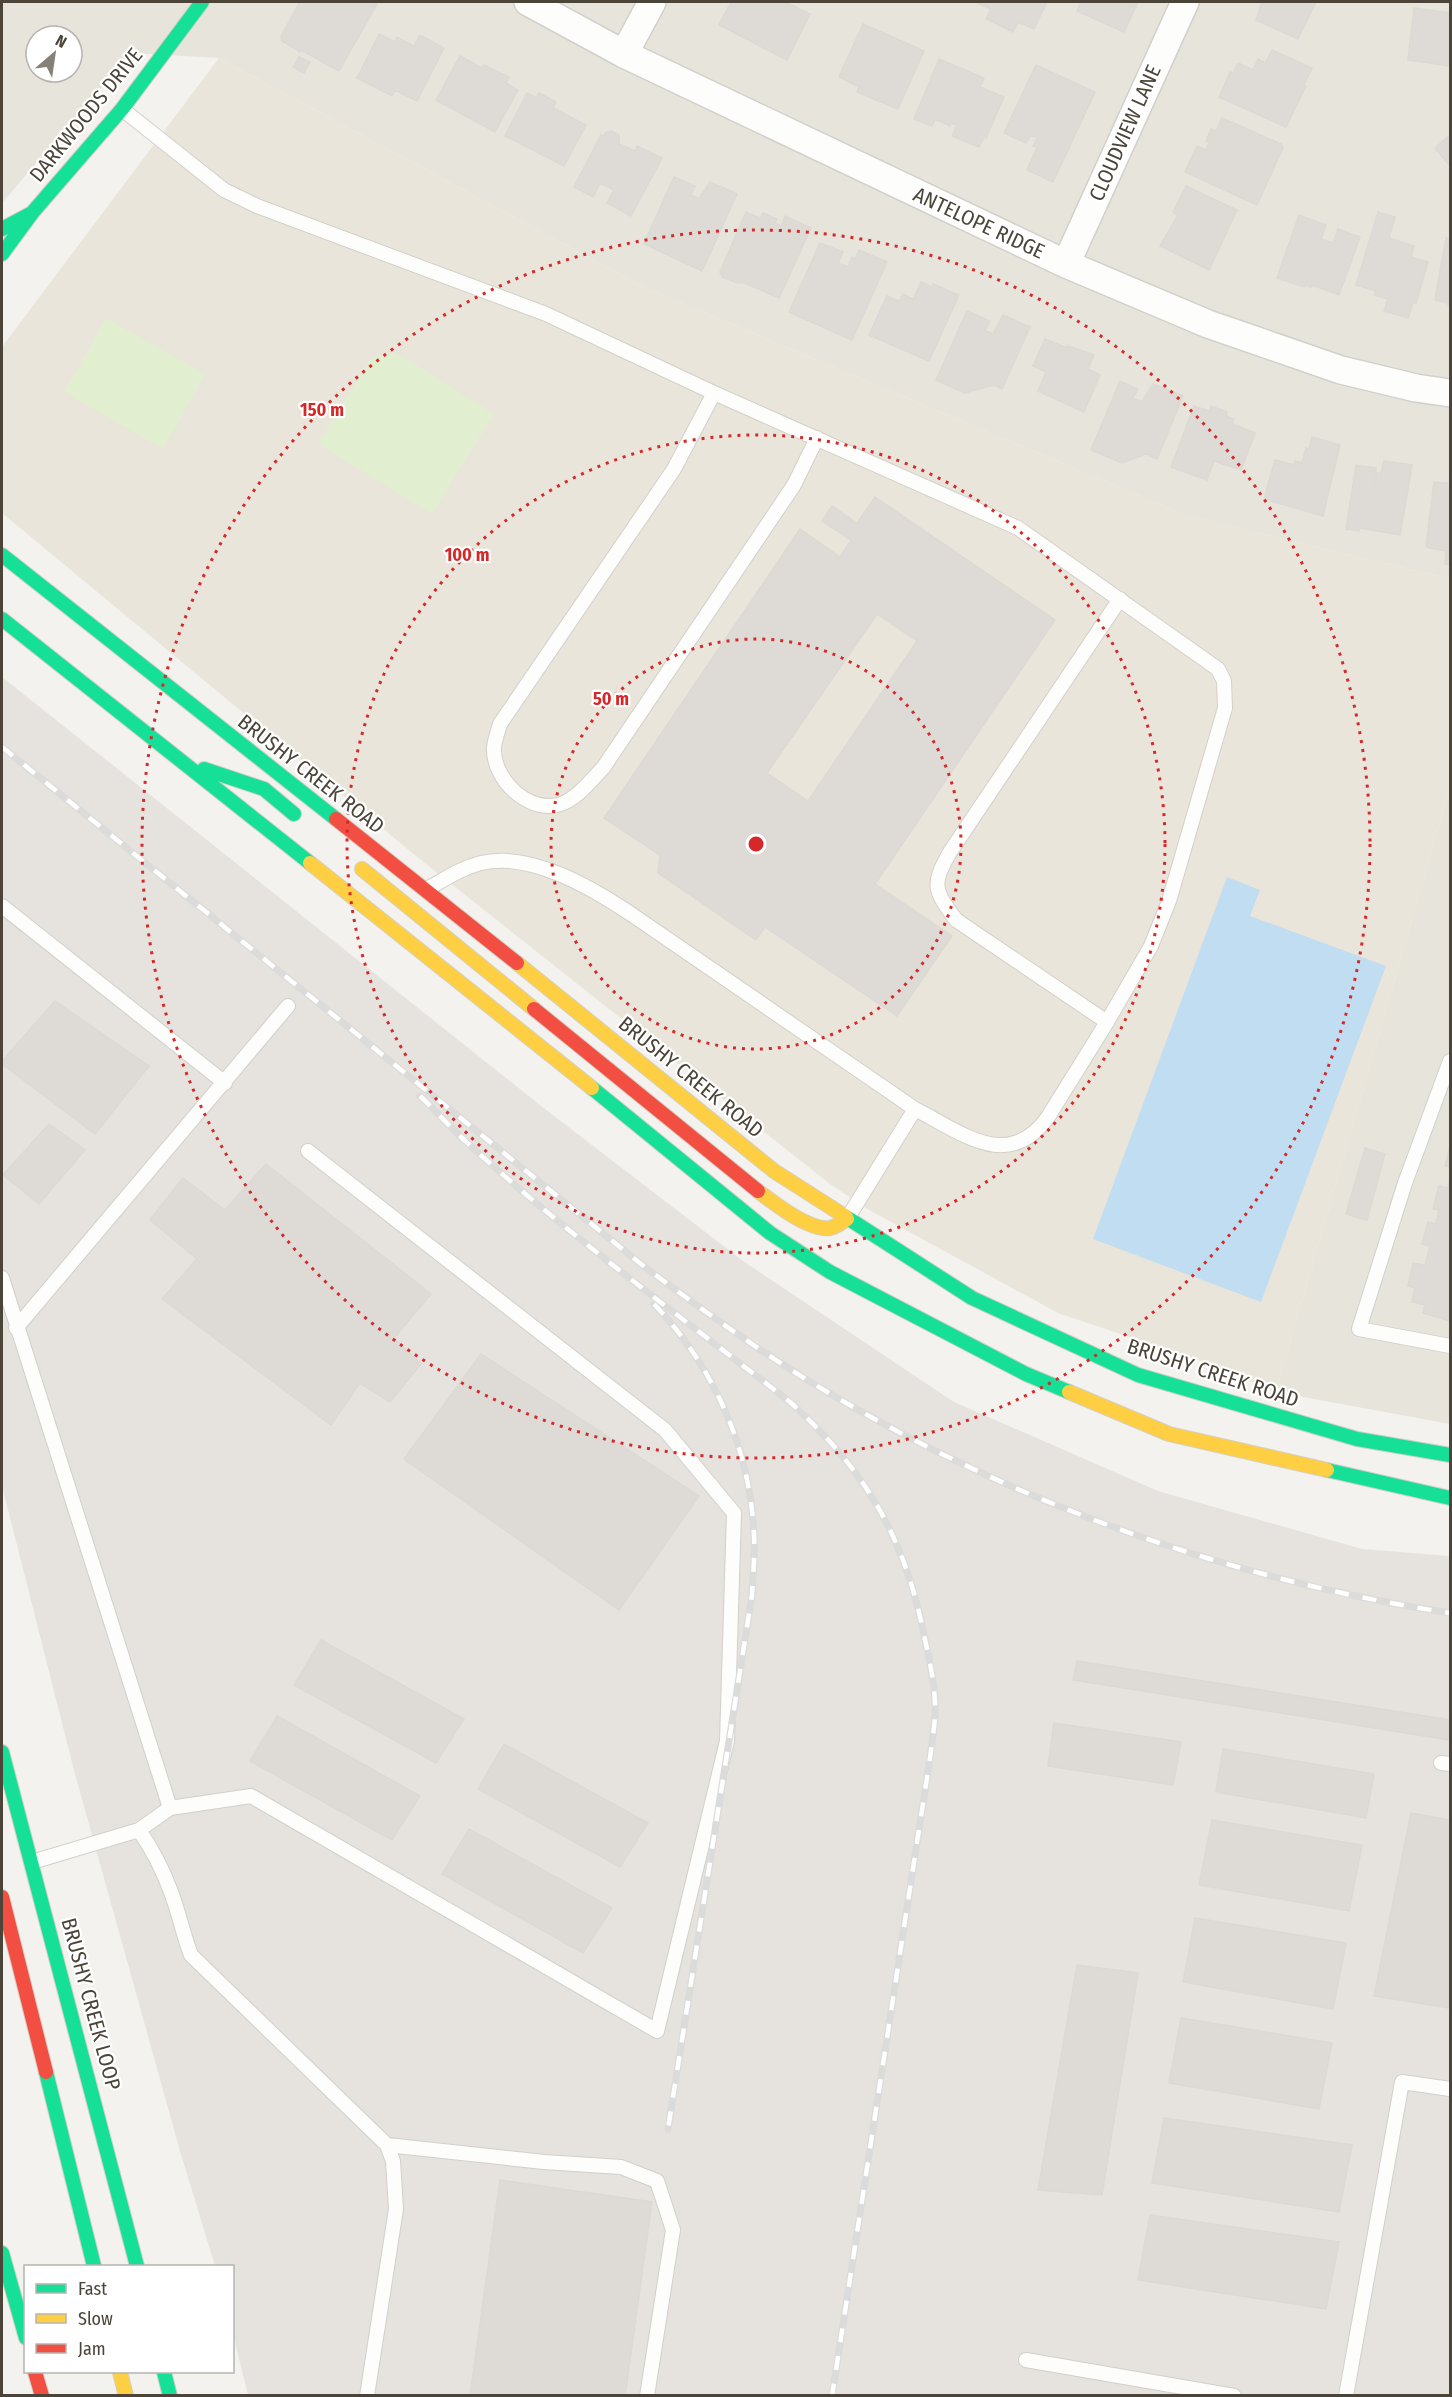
<svg xmlns="http://www.w3.org/2000/svg" width="1452" height="2397" font-family="'Fira Sans Condensed',sans-serif">
	<style>
		.residential { fill: #e7e4dc; fill-rule: evenodd }
		.industrial { fill: #e6e2de }
		.education { fill: #eae5da }
		.green { fill: #e1eecf }
		.water { fill: #c0ddf1 }
		.building { fill: #dedbd6; stroke: #dcd9d4; stroke-width: 1.5; fill-rule: evenodd }
		.lines { fill: none; stroke-linecap: round; stroke-linejoin: round }
		.lane-casing { stroke: #d2d0cb; stroke-width: 16 }
		.street-casing { stroke: #d2d0cb; stroke-width: 30 }
		.fast-casing { stroke: #d3cfc5; stroke-width: 16 }
		.slow-casing { stroke: #d3cfc5; stroke-width: 16 }
		.jam-casing { stroke: #d3cfc5; stroke-width: 16 }
		.lane { stroke: #fdfdfc; stroke-width: 14 }
		.street { stroke: #fdfdfc; stroke-width: 27 }
		.fast { stroke: #16e098; stroke-width: 14 }
		.slow { stroke: #ffcf43; stroke-width: 14 }
		.jam { stroke: #f24e42; stroke-width: 14 }
		.rail-casing { stroke: #dbdbda; stroke-width: 7 }
		.rail { stroke: #fff; stroke-width: 4.5; stroke-dasharray: 14; stroke-linecap: butt }
		.ring { fill: none; stroke: #d62828; stroke-width: 3; stroke-dasharray: 3 6 }
		.labels { text-anchor: middle; dominant-baseline: central; stroke-width: 4.5; stroke-linejoin: round; paint-order: stroke }
		.street-label { font-size: 21px; fill: #4b4439; stroke: #fff }
		.centre { fill: #d62828; stroke: #fff; stroke-width: 3 }
		.ring-label { font-size: 18px; text-anchor: middle; font-weight: bold; fill: #d62828; stroke: #fff; stroke-width: 4.5; stroke-linejoin: round; paint-order: stroke }
	</style>
	<rect width="100%" height="100%" fill="#f4f2ee"/>
	<path class="residential" d="M 2,2 L 1450,2 L 1450,579 L 1188,516 L 644,287 L 219,58 L 131,53 L 2,203 ZM 36,36 L 72,36 L 72,72 L 36,72 Z
		M 1450,788 L 1450,1424 L 1276,1392 Z"/>
	<path class="industrial" d="M 2,677 L 545,1109 L 743,1261 L 954,1402 L 1158,1491 L 1362,1549 L 1450,1556 L 1450,2395 L 248,2395 L 233,2334 L 232,2266 L 215,2266 L 180,2151 L 75,1774 L 2,1486 Z"/>
	<path class="education" d="M 219,58 L 644,287 L 1188,516 L 1450,579 L 1450,788 L 1276,1392 L 1213,1365 L 1058,1313 L 869,1210 L 830,1184 L 416,856 L 2,513 L 2,347 Z"/>
	<path class="green" d="M 106,318 L 205,374 L 163,449 L 64,392 Z
		M 395,352 L 494,414 L 432,514 L 318,444 L 371,358 Z"/>
	<path class="water" d="M 1227,877 L 1260,890 L 1250,916 L 1386,966 L 1261,1302 L 1093,1239 Z"/>
	<path class="building" d="M 300,2 L 373,2 L 377,4 L 339,71 L 301,50 L 300,52 L 282,41 L 281,36 Z
		M 731,2 L 785,2 L 810,14 L 787,60 L 719,25 Z
		M 975,2 L 1047,2 L 1034,29 L 1018,22 L 1013,32 L 986,19 L 991,9 Z
		M 1081,2 L 1138,2 L 1124,32 L 1077,11 Z
		M 1262,2 L 1316,2 L 1298,39 L 1256,20 Z
		M 1414,8 L 1450,13 L 1450,66 L 1408,60 Z
		M 863,24 L 924,51 L 898,109 L 857,92 L 859,87 L 839,77 Z
		M 379,34 L 395,42 L 397,37 L 414,46 L 420,35 L 444,48 L 417,101 L 395,90 L 392,96 L 357,78 Z
		M 1272,50 L 1312,68 L 1304,85 L 1306,86 L 1286,127 L 1219,97 L 1230,72 L 1233,73 L 1238,63 L 1253,70 L 1258,59 L 1265,63 Z
		M 460,56 L 482,68 L 484,65 L 509,77 L 506,83 L 518,90 L 495,132 L 436,100 Z
		M 299,57 L 310,62 L 304,73 L 293,67 Z
		M 939,59 L 984,78 L 980,87 L 1004,97 L 986,138 L 984,137 L 979,147 L 952,136 L 957,125 L 951,123 L 950,126 L 935,119 L 932,126 L 914,119 Z
		M 1036,65 L 1095,92 L 1053,182 L 1027,170 L 1037,148 L 1033,146 L 1037,138 L 1031,135 L 1026,143 L 1004,133 Z
		M 527,93 L 536,98 L 539,93 L 556,102 L 553,108 L 586,125 L 564,166 L 505,136 Z
		M 1222,118 L 1281,144 L 1283,148 L 1257,205 L 1185,172 L 1197,146 L 1206,150 L 1209,143 L 1206,141 L 1211,129 L 1216,131 Z
		M 611,131 L 619,135 L 619,144 L 635,151 L 637,146 L 662,158 L 631,216 L 607,203 L 614,190 L 600,183 L 593,197 L 574,187 L 601,135 L 604,136 L 605,133 Z
		M 1450,135 L 1450,166 L 1435,148 Z
		M 674,177 L 695,186 L 691,195 L 699,199 L 710,182 L 737,194 L 702,271 L 644,244 Z
		M 1186,186 L 1237,210 L 1209,270 L 1160,246 L 1178,215 L 1173,212 Z
		M 746,212 L 760,218 L 763,213 L 777,219 L 775,223 L 781,226 L 785,216 L 811,228 L 779,298 L 742,282 L 738,283 L 722,277 L 720,272 Z
		M 1378,212 L 1395,217 L 1389,238 L 1414,246 L 1411,257 L 1428,262 L 1416,303 L 1413,302 L 1408,318 L 1384,311 L 1388,299 L 1374,295 L 1376,291 L 1356,285 Z
		M 1299,215 L 1326,225 L 1321,239 L 1333,243 L 1338,229 L 1360,237 L 1339,295 L 1312,285 L 1311,287 L 1304,285 L 1304,287 L 1277,278 Z
		M 1446,238 L 1450,239 L 1450,306 L 1448,305 L 1448,303 L 1435,300 Z
		M 820,243 L 843,252 L 838,263 L 848,267 L 852,257 L 855,259 L 859,250 L 887,262 L 852,340 L 789,312 Z
		M 921,282 L 932,287 L 933,284 L 959,295 L 929,361 L 869,335 L 887,296 L 899,301 L 903,294 L 913,299 Z
		M 967,311 L 990,321 L 985,331 L 993,334 L 1003,315 L 1030,327 L 1002,389 L 994,385 L 965,393 L 936,380 Z
		M 1045,339 L 1067,348 L 1068,346 L 1094,355 L 1088,369 L 1100,375 L 1084,412 L 1038,391 L 1046,372 L 1033,366 Z
		M 1120,381 L 1138,389 L 1133,398 L 1142,402 L 1153,384 L 1183,396 L 1157,459 L 1146,454 L 1122,463 L 1091,450 Z
		M 1194,406 L 1209,411 L 1211,406 L 1227,412 L 1226,416 L 1234,419 L 1232,424 L 1255,433 L 1241,470 L 1214,461 L 1207,480 L 1171,467 Z
		M 1312,437 L 1340,445 L 1323,516 L 1264,499 L 1275,460 L 1294,465 L 1295,461 L 1302,463 L 1306,448 L 1309,449 Z
		M 1384,461 L 1412,465 L 1400,535 L 1359,528 L 1359,531 L 1346,529 L 1356,465 L 1376,468 L 1375,486 L 1377,473 L 1381,473 Z
		M 1450,478 L 1450,565 L 1445,564 L 1446,551 L 1429,548 L 1426,546 L 1434,482 L 1449,483 Z
		M 875,497 L 1055,620 L 875,884 L 952,936 L 897,1016 L 765,927 L 756,940 L 658,873 L 660,855 L 604,818 L 800,529 L 840,557 L 851,540 L 822,521 L 832,506 L 857,523 ZM 877,614 L 917,641 L 808,801 L 767,773 Z
		M 55,1001 L 149,1066 L 95,1134 L 2,1064 L 2,1061 Z
		M 49,1124 L 85,1150 L 39,1204 L 3,1175 Z
		M 1450,1146 L 1450,1167 L 1445,1166 Z
		M 1365,1148 L 1385,1154 L 1367,1220 L 1346,1214 Z
		M 266,1164 L 431,1294 L 394,1338 L 421,1364 L 390,1402 L 360,1383 L 331,1425 L 162,1299 L 197,1259 L 150,1220 L 183,1178 L 225,1210 Z
		M 1450,1176 L 1450,1321 L 1423,1313 L 1425,1305 L 1412,1302 L 1415,1288 L 1408,1286 L 1413,1263 L 1425,1265 L 1430,1246 L 1422,1244 L 1428,1222 L 1436,1224 L 1439,1210 L 1433,1209 L 1439,1186 L 1448,1188 Z
		M 481,1354 L 699,1496 L 619,1610 L 404,1459 Z
		M 321,1640 L 464,1719 L 436,1763 L 294,1685 Z
		M 1077,1661 L 1450,1720 L 1450,1740 L 1073,1680 Z
		M 277,1716 L 420,1796 L 392,1840 L 250,1761 Z
		M 1054,1723 L 1181,1742 L 1173,1785 L 1048,1766 Z
		M 504,1744 L 648,1823 L 620,1867 L 478,1789 Z
		M 1223,1749 L 1374,1774 L 1366,1818 L 1216,1792 Z
		M 1411,1813 L 1450,1820 L 1450,2008 L 1374,1996 Z
		M 1212,1820 L 1362,1845 L 1349,1911 L 1199,1885 Z
		M 469,1829 L 612,1908 L 583,1953 L 442,1874 Z
		M 1195,1918 L 1346,1943 L 1333,2009 L 1183,1982 Z
		M 1077,1965 L 1138,1973 L 1102,2195 L 1038,2190 Z
		M 1181,2018 L 1332,2043 L 1319,2109 L 1169,2083 Z
		M 1164,2118 L 1352,2145 L 1339,2212 L 1152,2183 Z
		M 500,2180 L 652,2202 L 625,2396 L 470,2396 Z
		M 1150,2215 L 1339,2242 L 1326,2309 L 1138,2280 Z"/>
	<g class="lines">
		<g class="lane-casing">
			<path id="lane" d="M 122,109 L 224,190 L 257,206 L 546,314 L 714,393 L 1018,528 L 1218,669 L 1224,681 L 1225,708 L 1169,901 L 1151,946 L 1107,1022 L 1048,1117 C 1008,1173 961,1132 915,1109
				M 714,393 L 674,469 L 500,724 C 498,731 495,739 494,747 C 492,779 529,815 561,804 C 578,798 591,780 603,768 L 794,485 L 817,438
				M 427,889 C 445,879 461,868 481,863 C 530,851 592,888 631,914 L 915,1109 L 847,1219
				M 2,906 L 225,1083
				M 1107,1022 L 956,920 C 934,890 931,885 950,852 L 1120,599
				M 1450,1061 L 1405,1183 L 1359,1329 L 1450,1346
				M 2,1278 L 170,1808 L 139,1830 L 32,1862
				M 16,1328 L 288,1006
				M 1441,1763 L 1450,1764
				M 170,1808 L 251,1796 L 657,2031 L 727,1741 L 734,1513 L 665,1430 L 308,1151
				M 139,1830 C 152,1849 163,1870 171,1892 C 179,1913 183,1934 191,1955 L 387,2145 L 393,2161 L 396,2209 L 367,2396
				M 387,2145 L 544,2162 L 621,2167 L 657,2181 L 673,2230 L 647,2396
				M 1026,2360 L 1234,2396
				M 1346,2396 L 1402,2082 L 1450,2089"/>
		</g>
		<g class="street-casing">
			<path id="street" d="M 528,2 L 624,54 L 1066,264 L 1208,324 L 1341,370 L 1416,388 L 1450,393
				M 624,54 L 652,2
				M 1066,264 L 1185,2"/>
		</g>
		<g class="fast-casing">
			<path id="fast" d="M 2,229 L 32,213
				M 2,254 L 32,213 L 122,109 L 202,2
				M 2,555 L 336,819
				M 2,619 L 310,863
				M 204,769 L 264,789 L 294,814
				M 592,1088 L 770,1233 L 830,1272 L 1026,1374 L 1069,1392
				M 846,1217 L 972,1298 L 1138,1375 L 1357,1439 L 1450,1455
				M 1327,1470 L 1450,1498
				M 2,1752 L 137,2266
				M 46,2072 L 94,2266
				M 2,2253 L 26,2338
				M 164,2372 L 170,2396"/>
		</g>
		<g class="slow-casing">
			<path id="slow" d="M 310,863 L 592,1088
				M 362,869 L 534,1009
				M 517,963 L 774,1171 L 846,1217
				M 758,1191 C 774,1203 809,1231 830,1228 C 836,1227 842,1222 847,1219
				M 1069,1392 L 1169,1434 L 1327,1470
				M 120,2372 L 126,2396"/>
		</g>
		<g class="jam-casing">
			<path id="jam" d="M 336,819 L 517,963
				M 534,1009 L 758,1191
				M 2,1897 L 46,2072
				M 35,2372 L 42,2396"/>
		</g>
		<use href="#lane" class="lane"/>
		<use href="#street" class="street"/>
		<use href="#fast" class="fast"/>
		<use href="#slow" class="slow"/>
		<use href="#jam" class="jam"/>
		<g class="rail-casing">
			<path id="rail" d="M 2,747 L 641,1264 C 694,1304 748,1343 804,1378 C 1001,1499 1222,1578 1450,1613
				M 420,1096 C 435,1110 448,1125 462,1138 C 565,1233 680,1316 790,1402 C 865,1470 904,1535 924,1635 C 929,1657 934,1680 935,1703 C 936,1721 932,1740 930,1758 L 832,2396
				M 654,1304 C 714,1367 750,1448 754,1535 C 755,1555 753,1575 752,1595 L 668,2129"/>
		</g>
		<use href="#rail" class="rail"/>
	</g>
	<g class="ring">
		<circle cx="756" cy="844" r="205"/>
		<circle cx="756" cy="844" r="409"/>
		<circle cx="756" cy="844" r="614"/>
	</g>
	<g class="labels">
		<g class="street-label">
			<text transform="translate(86 115) rotate(-51)">DARKWOODS DRIVE</text>
			<text transform="translate(1125 133) rotate(-66)">CLOUDVIEW LANE</text>
			<text transform="translate(979 223) rotate(25)">ANTELOPE RIDGE</text>
			<text transform="translate(311 774) rotate(38)">BRUSHY CREEK ROAD</text>
			<text transform="translate(691 1077) rotate(39)">BRUSHY CREEK ROAD</text>
			<text transform="translate(1213 1373) rotate(18)">BRUSHY CREEK ROAD</text>
			<text transform="translate(91 2004) rotate(75)">BRUSHY CREEK LOOP</text>
		</g>
	</g>
	<circle cx="756" cy="844" r="9" class="centre"/>
	<g class="ring-label">
		<text x="322" y="416">150 m</text>
		<text x="467" y="561">100 m</text>
		<text x="611" y="705">50 m</text>
	</g>
	<rect width="1452" height="2397" fill="none" stroke="#4b4439" stroke-width="6"/>
	<rect x="24" y="2265" width="210" height="108" fill="#ffffff" stroke="#b7b4b0" stroke-width="1.5"/>
	<rect x="36" y="2284" width="30" height="9" fill="#16e098" stroke="#b7b4b0" stroke-width="1.5"/>
	<text x="78" y="2295" font-size="18" fill="#4b4439">Fast</text>
	<rect x="36" y="2314" width="30" height="9" fill="#ffcf43" stroke="#b7b4b0" stroke-width="1.5"/>
	<text x="78" y="2325" font-size="18" fill="#4b4439">Slow</text>
	<rect x="36" y="2344" width="30" height="9" fill="#f24e42" stroke="#b7b4b0" stroke-width="1.5"/>
	<text x="78" y="2355" font-size="18" fill="#4b4439">Jam</text>
	<g transform="translate(54 54) rotate(29)"><circle r="28" fill="#ffffff" stroke="#b7b4b0" stroke-width="1.5"/>
	<path d="M0-4.5L10 22L0 15L-10 22Z" fill="#868178"/>
	<text y="-9" font-size="16" font-weight="bold" text-anchor="middle" fill="#4b4439">N</text>
	</g>
</svg>
